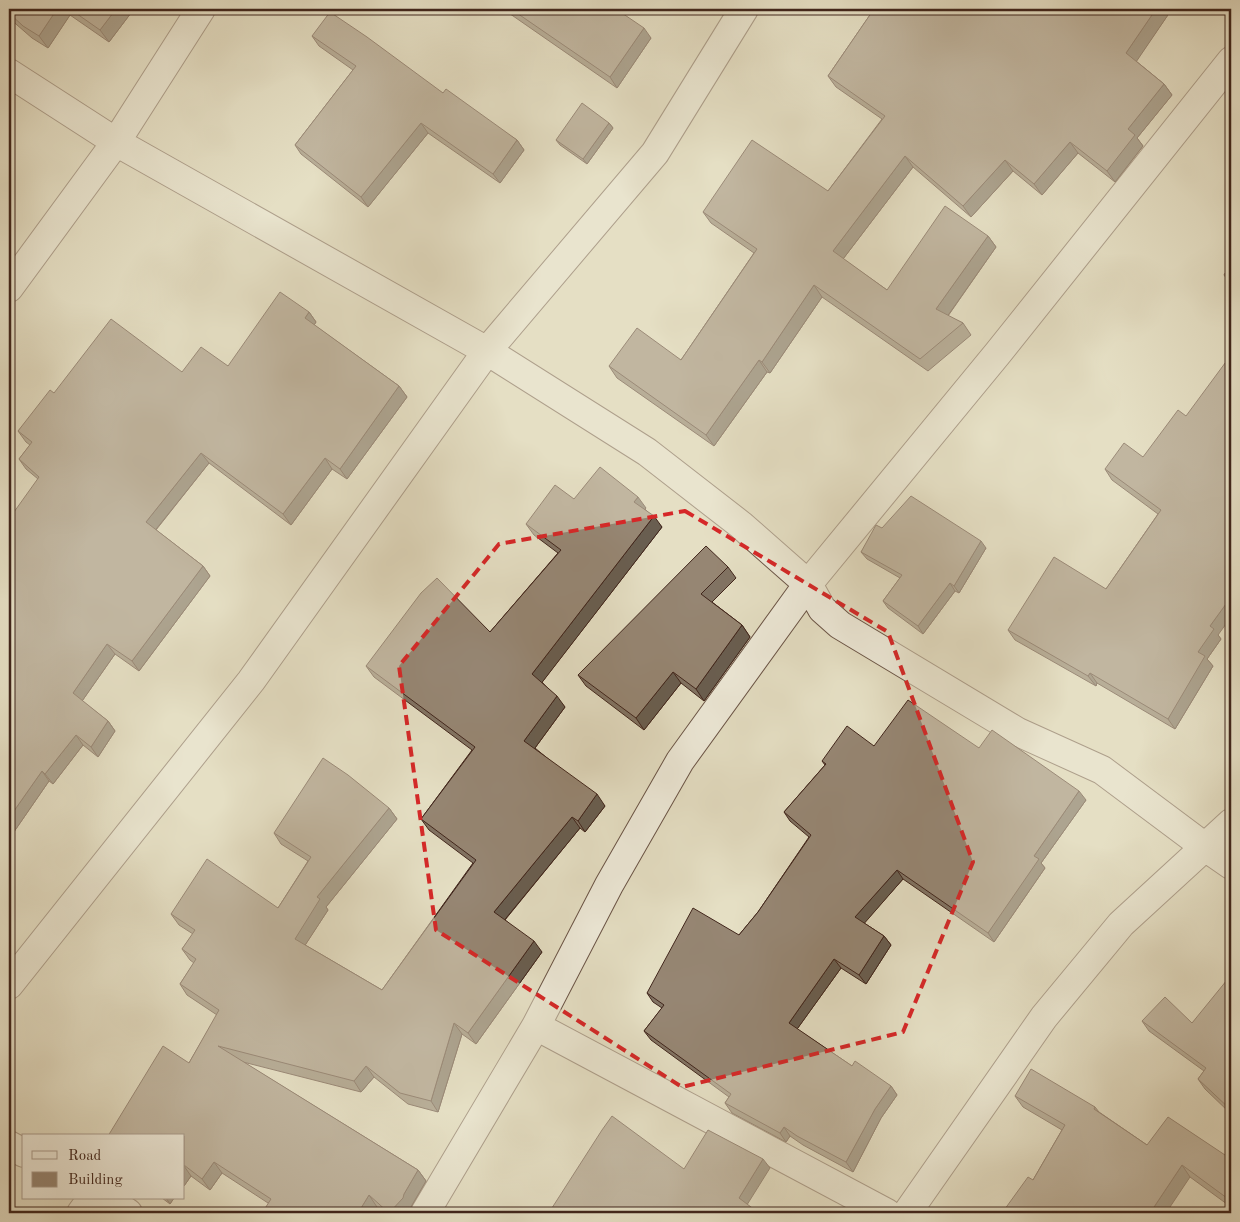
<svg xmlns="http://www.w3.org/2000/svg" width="1240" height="1222" font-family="'Old Standard TT',serif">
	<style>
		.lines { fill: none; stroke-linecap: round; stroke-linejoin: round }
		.street-casing { stroke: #6a5446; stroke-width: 30 }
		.street { stroke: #eeead9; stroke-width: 28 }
		.wall { fill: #817363; stroke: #41261c }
		.shaded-wall { fill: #695e50; stroke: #41261c }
		.building { fill: #968673; stroke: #41261c }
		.marked { fill: none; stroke: #d62828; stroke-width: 4; stroke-dasharray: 10 6; stroke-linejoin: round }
	</style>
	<rect width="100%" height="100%" fill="#e5dfc4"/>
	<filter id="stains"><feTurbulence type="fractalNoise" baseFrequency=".004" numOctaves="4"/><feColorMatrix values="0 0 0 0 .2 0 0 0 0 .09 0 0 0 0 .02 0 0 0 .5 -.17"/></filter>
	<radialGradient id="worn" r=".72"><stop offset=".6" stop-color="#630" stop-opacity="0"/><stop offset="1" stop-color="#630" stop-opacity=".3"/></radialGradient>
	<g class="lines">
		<g class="street-casing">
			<path id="street" d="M 9,73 L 116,142 L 487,351 L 647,452 L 741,525 L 808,584 L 822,609 L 840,625 L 1018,732 L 1102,770 L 1205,847 L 1231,865
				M 9,288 L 116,142 L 201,9
				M 9,985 L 251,681 L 487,351 L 655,153 L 744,9
				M 536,1026 L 887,1213
				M 9,1145 L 24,1153
				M 106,1198 L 128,1213
				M 81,1213 L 92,1198
				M 425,1213 L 536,1026 L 609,885 L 680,761 L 808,584 L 998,353 L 1231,61
				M 907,1213 L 1044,1017 L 1121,924 L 1231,823"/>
		</g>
		<use href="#street" class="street"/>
	</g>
	<path class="wall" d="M 9,9 L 134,9 L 109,42 L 70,15 L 48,48 L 32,38 L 9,18 Z
		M 503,9 L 616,9 L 651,38 L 617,88 Z
		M 874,9 L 1172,9 L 1136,61 L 1164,84 L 1172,95 L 1137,138 L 1143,146 L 1115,182 L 1078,153 L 1042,195 L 1013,171 L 971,217 L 913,167 L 843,259 L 887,290 L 988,236 L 996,247 L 948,316 L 963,323 L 971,335 L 928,371 L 822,297 L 770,373 L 767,372 L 714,446 L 617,378 L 609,366 L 681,360 L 754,253 L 711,223 L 703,212 L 828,191 L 882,119 L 836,87 L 828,76 Z
		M 312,36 L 443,93 L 517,140 L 524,150 L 500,183 L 428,133 L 368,207 L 301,154 L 295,145 L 353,70 L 319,46 Z
		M 609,123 L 613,128 L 587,164 L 560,145 L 556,140 Z
		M 1231,264 L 1231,285 L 1224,275 Z
		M 309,312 L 316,322 L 314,325 L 399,386 L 407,397 L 347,479 L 332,469 L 291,525 L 209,463 L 156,530 L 203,566 L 210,576 L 139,671 L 115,654 L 82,701 L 108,721 L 115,731 L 98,757 L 83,745 L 53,784 L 49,781 L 9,839 L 38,479 L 26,469 L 19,459 L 30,445 L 26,442 L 18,431 L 54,393 L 182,372 L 228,366 Z
		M 1143,457 L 1218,635 L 1221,639 L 1207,659 L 1213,666 L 1175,729 L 1097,683 L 1096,686 L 1015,640 L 1008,630 L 1106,589 L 1158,514 L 1112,480 L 1105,469 Z
		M 574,499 L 646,508 L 645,509 L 662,527 L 542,682 L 565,707 L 535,748 L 605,806 L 585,832 L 580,828 L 505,920 L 542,952 L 476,1044 L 462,1034 L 438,1112 L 408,1104 L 374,1077 L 361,1092 L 243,1062 L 418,1170 L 426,1181 L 412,1205 L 410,1209 L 407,1213 L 384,1213 L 377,1207 L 268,1203 L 222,1173 L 210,1190 L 191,1176 L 184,1186 L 184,1136 L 189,1063 L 217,1015 L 187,995 L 180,984 L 194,963 L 190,960 L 182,949 L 193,934 L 179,925 L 171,914 L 278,908 L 308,861 L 281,844 L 274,833 L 389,808 L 397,819 L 326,907 L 328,910 L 305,945 L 382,990 L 473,863 L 429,830 L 421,819 L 472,750 L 374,677 L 366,666 L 490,632 L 558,553 L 534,535 L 526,524 Z
		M 882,528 L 986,548 L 959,593 L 955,591 L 923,634 L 888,608 L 883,601 L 900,578 L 867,559 L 861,552 Z
		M 728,567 L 736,578 L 712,602 L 742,625 L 750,637 L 704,701 L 681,683 L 644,730 L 586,686 L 578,675 Z
		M 874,746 L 979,748 L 1086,800 L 1041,863 L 1045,868 L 994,942 L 903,879 L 864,923 L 884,936 L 891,945 L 866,984 L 841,968 L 797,1029 L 852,1066 L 891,1086 L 897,1095 L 881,1118 L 853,1172 L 803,1145 L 790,1136 L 786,1142 L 732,1113 L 725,1103 L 729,1097 L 651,1040 L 644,1031 L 662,1008 L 653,1002 L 647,993 L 739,935 L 758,912 L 809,837 L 790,821 L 784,812 L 825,765 L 822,761 Z
		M 1231,984 L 1231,1114 L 1205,1089 L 1198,1079 L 1204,1071 L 1149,1031 L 1142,1021 L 1192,1023 Z
		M 1015,1096 L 1095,1107 L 1099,1112 L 1147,1145 L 1231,1159 L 1231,1207 L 1190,1177 L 1033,1180 L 1062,1130 L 1023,1107 Z
		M 162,1198 L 174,1198 L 170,1204 Z"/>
	<path class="shaded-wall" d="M 57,9 L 66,9 L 70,15 L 48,48 L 39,36 Z
		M 116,9 L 134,9 L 109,42 L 100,30 Z
		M 1156,9 L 1172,9 L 1134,65 L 1126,53 Z
		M 644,28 L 651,38 L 617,88 L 610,77 Z
		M 1164,84 L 1172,95 L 1137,138 L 1143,146 L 1115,182 L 1107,171 L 1128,129 Z
		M 421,123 L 428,133 L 368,207 L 361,197 Z
		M 609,123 L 613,128 L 587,164 L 583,159 Z
		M 517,140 L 524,150 L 500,183 L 493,174 Z
		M 1070,142 L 1078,153 L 1042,195 L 1034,184 Z
		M 905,156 L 913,167 L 840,263 L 833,251 Z
		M 1005,160 L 1013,171 L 971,217 L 963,206 Z
		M 988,236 L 996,247 L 944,321 L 936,309 Z
		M 814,285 L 822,297 L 770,373 L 762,362 Z
		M 309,312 L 316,322 L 312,328 L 305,318 Z
		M 759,360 L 767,372 L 714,446 L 706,435 Z
		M 399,386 L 407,397 L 347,479 L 340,469 Z
		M 201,453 L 209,463 L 153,533 L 146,522 Z
		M 325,458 L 332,469 L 291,525 L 283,514 Z
		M 638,497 L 646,508 L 642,513 L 634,502 Z
		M 654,516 L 662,527 L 540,685 L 532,674 Z
		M 981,541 L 986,548 L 959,593 L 954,586 Z
		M 203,566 L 210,576 L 139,671 L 132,661 Z
		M 950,583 L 955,591 L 923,634 L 918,626 Z
		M 1231,597 L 1231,617 L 1218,635 L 1221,639 L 1207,659 L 1213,666 L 1175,729 L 1168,719 L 1210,626 Z
		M 742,625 L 750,637 L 704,701 L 696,689 Z
		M 107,644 L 115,654 L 80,704 L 73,693 Z
		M 673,672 L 681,683 L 644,730 L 636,718 Z
		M 1090,673 L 1097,683 L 1096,686 L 1088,676 Z
		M 557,696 L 565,707 L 532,752 L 524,741 Z
		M 108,721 L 115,731 L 98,757 L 91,747 Z
		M 76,735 L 83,745 L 53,784 L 45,774 Z
		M 42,771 L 49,781 L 9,839 L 9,818 Z
		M 1079,791 L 1086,800 L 1041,863 L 1045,868 L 994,942 L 988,933 L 1034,856 Z
		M 597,794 L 605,806 L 585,832 L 578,821 Z
		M 389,808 L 397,819 L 326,907 L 328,910 L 302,950 L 295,939 L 317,897 Z
		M 572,817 L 580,828 L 502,923 L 494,912 Z
		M 897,870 L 903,879 L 862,926 L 855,917 Z
		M 884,936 L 891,945 L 866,984 L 859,975 Z
		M 534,941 L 542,952 L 476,1044 L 468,1033 Z
		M 834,959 L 841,968 L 795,1032 L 789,1023 Z
		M 454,1023 L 462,1034 L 438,1112 L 431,1101 Z
		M 366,1066 L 374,1077 L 361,1092 L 354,1081 Z
		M 891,1086 L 897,1095 L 881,1118 L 853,1172 L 846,1162 L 875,1109 Z
		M 784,1127 L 790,1136 L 786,1142 L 780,1133 Z
		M 763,1159 L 770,1168 L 745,1208 L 739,1198 Z
		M 214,1162 L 222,1173 L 210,1190 L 202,1179 Z
		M 1182,1165 L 1190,1177 L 1166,1213 L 1150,1213 Z
		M 184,1166 L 191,1176 L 184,1186 Z
		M 418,1170 L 426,1181 L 412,1205 L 410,1209 L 407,1213 L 389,1213 L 404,1194 Z
		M 369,1195 L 377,1207 L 372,1213 L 358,1213 Z
		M 166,1198 L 174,1198 L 170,1204 Z"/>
	<path class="building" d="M 9,9 L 57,9 L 39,36 L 23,26 L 9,13 Z
		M 70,9 L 116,9 L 100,30 Z
		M 511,9 L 616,9 L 644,28 L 610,77 Z
		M 874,9 L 1156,9 L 1126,53 L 1164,84 L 1128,129 L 1135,135 L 1107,171 L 1070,142 L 1034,184 L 1005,160 L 963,206 L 905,156 L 833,251 L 887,290 L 945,206 L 988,236 L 936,309 L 963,323 L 920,359 L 814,285 L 762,362 L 759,360 L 706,435 L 609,366 L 637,328 L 681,360 L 757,249 L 703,212 L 752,140 L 828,191 L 885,116 L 828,76 Z
		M 330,12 L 367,37 L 443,93 L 446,89 L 517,140 L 493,174 L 421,123 L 361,197 L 295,145 L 356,66 L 312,36 Z
		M 582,103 L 609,123 L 583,159 L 556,140 Z
		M 1231,264 L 1231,279 L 1224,275 Z
		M 280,292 L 309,312 L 305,318 L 399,386 L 340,469 L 325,458 L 283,514 L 201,453 L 146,522 L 203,566 L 132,661 L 107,644 L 73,693 L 108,721 L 91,747 L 76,735 L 45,774 L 42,771 L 9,818 L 9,519 L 39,477 L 19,459 L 32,442 L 18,431 L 50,390 L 54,393 L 111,319 L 182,372 L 201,347 L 228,366 Z
		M 1231,355 L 1231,597 L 1210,626 L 1214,629 L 1198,652 L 1205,656 L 1168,719 L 1090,673 L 1088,676 L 1008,630 L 1054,557 L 1106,589 L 1161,510 L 1105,469 L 1124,443 L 1143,457 L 1178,410 L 1186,416 Z
		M 600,467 L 638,497 L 634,502 L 654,516 L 532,674 L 557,696 L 524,741 L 597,794 L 578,821 L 572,817 L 494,912 L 534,941 L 468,1033 L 454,1023 L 431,1101 L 400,1093 L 366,1066 L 354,1081 L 218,1046 L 418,1170 L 404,1194 L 403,1198 L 389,1213 L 369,1195 L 358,1213 L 262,1213 L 271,1199 L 214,1162 L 202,1179 L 184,1165 L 184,1136 L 108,1136 L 163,1046 L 189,1063 L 219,1010 L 180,984 L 196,959 L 182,949 L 195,930 L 171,914 L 207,859 L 278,908 L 311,857 L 274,833 L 323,758 L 348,775 L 389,808 L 317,897 L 320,899 L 295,939 L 382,990 L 476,860 L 421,819 L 475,747 L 366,666 L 421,593 L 437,578 L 490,632 L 561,550 L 526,524 L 555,485 L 574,499 Z
		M 911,496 L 981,541 L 954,586 L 950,583 L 918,626 L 883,601 L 902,575 L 861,552 L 876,525 L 882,528 Z
		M 706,546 L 728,567 L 701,594 L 742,625 L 696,689 L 673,672 L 636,718 L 578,675 Z
		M 908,700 L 979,748 L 992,730 L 1079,791 L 1034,856 L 1039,859 L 988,933 L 897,870 L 855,917 L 884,936 L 859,975 L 834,959 L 789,1023 L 852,1066 L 855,1061 L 891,1086 L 875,1109 L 846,1162 L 797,1136 L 784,1127 L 780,1133 L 725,1103 L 731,1094 L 644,1031 L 664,1005 L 647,993 L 693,908 L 739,935 L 758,912 L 811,835 L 784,812 L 826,764 L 822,761 L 847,726 L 874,746 Z
		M 1227,980 L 1231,984 L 1231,1110 L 1198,1079 L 1206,1068 L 1142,1021 L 1165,997 L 1192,1023 Z
		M 1031,1069 L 1095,1107 L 1094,1109 L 1147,1145 L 1168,1117 L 1231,1159 L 1231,1201 L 1182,1165 L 1150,1213 L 1002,1213 L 1028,1177 L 1033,1180 L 1065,1125 L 1015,1096 Z
		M 612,1116 L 684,1169 L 708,1130 L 763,1159 L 739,1198 L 759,1213 L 553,1213 L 550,1211 L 602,1130 Z"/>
	<path d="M0 0H1240V1222H0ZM 685,511 L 888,632 L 973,862 L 903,1032 L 682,1087 L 436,930 L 399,666 L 499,544 Z" fill="#e5dfc4" fill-opacity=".55" fill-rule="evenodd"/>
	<path class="marked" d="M 685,511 L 888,632 L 973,862 L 903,1032 L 682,1087 L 436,930 L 399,666 L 499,544 Z"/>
	<rect width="1240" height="1222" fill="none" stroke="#e5dfc4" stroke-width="30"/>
	<rect x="10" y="10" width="1220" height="1202" fill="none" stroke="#41261c" stroke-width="2.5"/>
	<rect x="15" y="15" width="1210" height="1192" fill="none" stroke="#41261c"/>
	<rect x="22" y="1134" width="162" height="65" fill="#eeead9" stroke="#a99c8d"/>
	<rect x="32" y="1151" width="25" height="8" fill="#eeead9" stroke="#a99c8d"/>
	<text x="68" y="1160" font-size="15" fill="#41261c">Road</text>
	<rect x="32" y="1172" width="25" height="15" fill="#968673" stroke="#a99c8d"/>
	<text x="68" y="1184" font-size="15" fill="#41261c">Building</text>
	<rect width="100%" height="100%" filter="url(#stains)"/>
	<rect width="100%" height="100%" fill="url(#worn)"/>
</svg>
